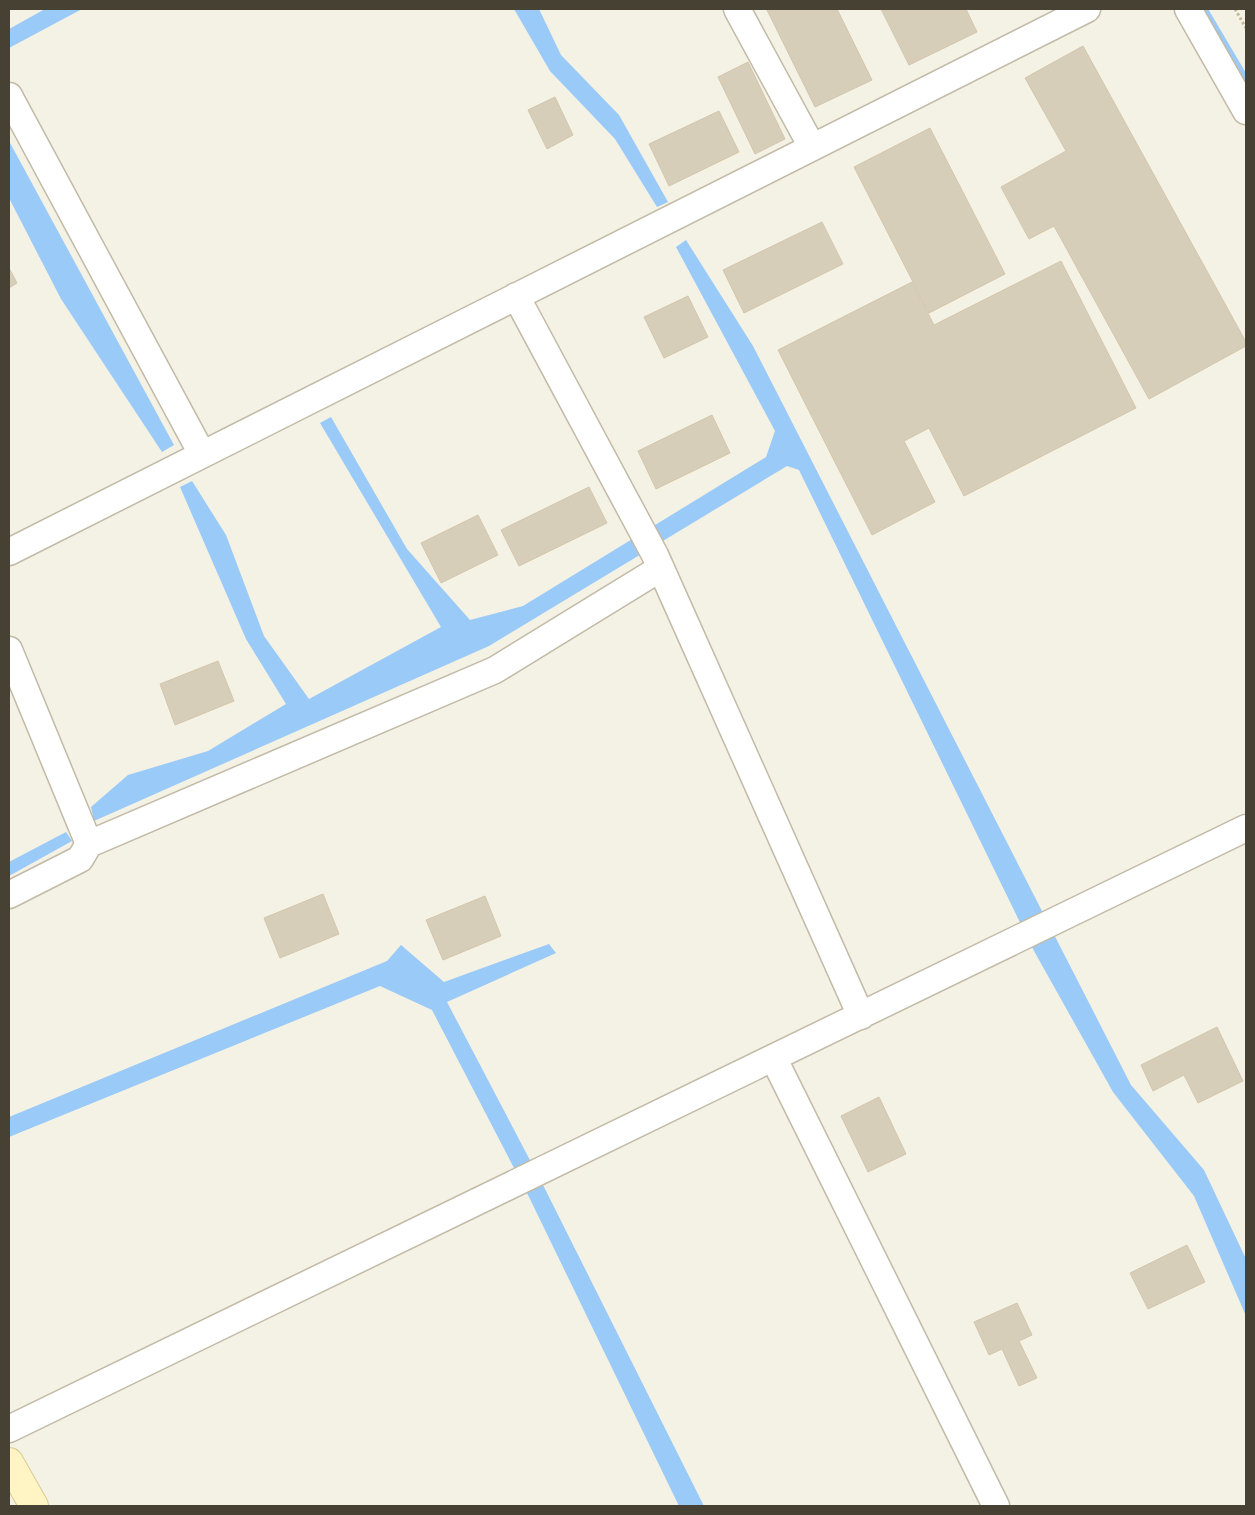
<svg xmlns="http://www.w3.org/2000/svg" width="1255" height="1515" font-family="'Archivo Narrow',sans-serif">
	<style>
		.water { fill: #9acaf8 }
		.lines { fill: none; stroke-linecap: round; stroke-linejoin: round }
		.stream { stroke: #9acaf8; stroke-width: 9 }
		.building { fill: #d7ceb9; stroke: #d3c6ab }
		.street-casing { stroke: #c1baa6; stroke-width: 29 }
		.secondary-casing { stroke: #d9cb8f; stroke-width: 30 }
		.path { stroke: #c4b796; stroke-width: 3; stroke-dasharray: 2.5 2.5; stroke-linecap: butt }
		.street { stroke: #fff; stroke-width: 26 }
		.secondary { stroke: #fff5c4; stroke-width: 28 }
	</style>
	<rect width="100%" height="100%" fill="#f4f1e5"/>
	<path class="water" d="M 45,9 L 82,9 L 9,48 L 9,29 Z
		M 514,9 L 539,9 L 561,55 L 619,115 L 668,202 L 657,207 L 615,139 L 550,71 Z
		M 9,141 L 174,445 L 162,452 L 61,299 L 9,198 Z
		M 686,240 L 753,346 L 1131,1085 L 1204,1170 L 1246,1259 L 1246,1316 L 1194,1196 L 1113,1092 L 1034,951 L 799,470 L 787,466 L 489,646 L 94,821 L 91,807 L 128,775 L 208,751 L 286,704 L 246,639 L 180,487 L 192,481 L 226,535 L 264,636 L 309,699 L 441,627 L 320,423 L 331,417 L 407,549 L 470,620 L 523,606 L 766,457 L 775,431 L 676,247 Z
		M 66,832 L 72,841 L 9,876 L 9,862 Z
		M 549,944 L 556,953 L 447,1002 L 543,1185 L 704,1506 L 679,1506 L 529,1197 L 432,1010 L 380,986 L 9,1137 L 9,1117 L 387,961 L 401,945 L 444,982 Z"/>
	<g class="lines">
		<path class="stream" d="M 1203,9 L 1246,82"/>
	</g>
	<path class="building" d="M 770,9 L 837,9 L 872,80 L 815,107 L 767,10 Z
		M 881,9 L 966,9 L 977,32 L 909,65 Z
		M 1083,46 L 1246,342 L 1246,346 L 1149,399 L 1054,226 L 1029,239 L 1001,187 L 1066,151 L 1025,78 Z
		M 748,62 L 785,139 L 755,154 L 718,77 Z
		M 555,97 L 573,135 L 547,149 L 528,110 Z
		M 719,111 L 739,152 L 669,186 L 649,144 Z
		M 930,128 L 1005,274 L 929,313 L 854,167 Z
		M 822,222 L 843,264 L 744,313 L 723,270 Z
		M 1061,261 L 1136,408 L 964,496 L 929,428 L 904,441 L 935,502 L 872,535 L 778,350 L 912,282 L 934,325 Z
		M 9,268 L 17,283 L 9,288 Z
		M 688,296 L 708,337 L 664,358 L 644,317 Z
		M 712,415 L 730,453 L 656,489 L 638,451 Z
		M 589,487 L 607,523 L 519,566 L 501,530 Z
		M 478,515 L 498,555 L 441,583 L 421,543 Z
		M 218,661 L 234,701 L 175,725 L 160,684 Z
		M 323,894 L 339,934 L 280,958 L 264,918 Z
		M 485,896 L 501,936 L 443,960 L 426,920 Z
		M 1217,1027 L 1243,1081 L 1198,1103 L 1184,1075 L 1153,1091 L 1141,1065 Z
		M 879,1097 L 906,1154 L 868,1172 L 841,1116 Z
		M 1187,1245 L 1205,1282 L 1148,1309 L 1130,1273 Z
		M 1017,1303 L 1032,1335 L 1019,1341 L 1037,1378 L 1019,1386 L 1002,1349 L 989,1355 L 974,1322 Z"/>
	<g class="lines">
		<g class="street-casing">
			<path id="street" d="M 737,9 L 812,147
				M 1188,9 L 1246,111
				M 9,96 L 202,454
				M 516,296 L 655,555 L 861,1016
				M 9,552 L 1087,9
				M 9,650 L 89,844 L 80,859 L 9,895
				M 89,844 L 495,670 L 661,568
				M 774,1059 L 996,1506
				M 9,1429 L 1246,828"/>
		</g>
		<g class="secondary-casing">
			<path id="secondary" d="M 9,1462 L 34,1506"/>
		</g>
		<path class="path" d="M 1235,9 L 1246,28"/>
		<use href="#street" class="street"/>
		<use href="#secondary" class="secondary"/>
	</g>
	<rect width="1255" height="1515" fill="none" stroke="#474134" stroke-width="20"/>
</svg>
